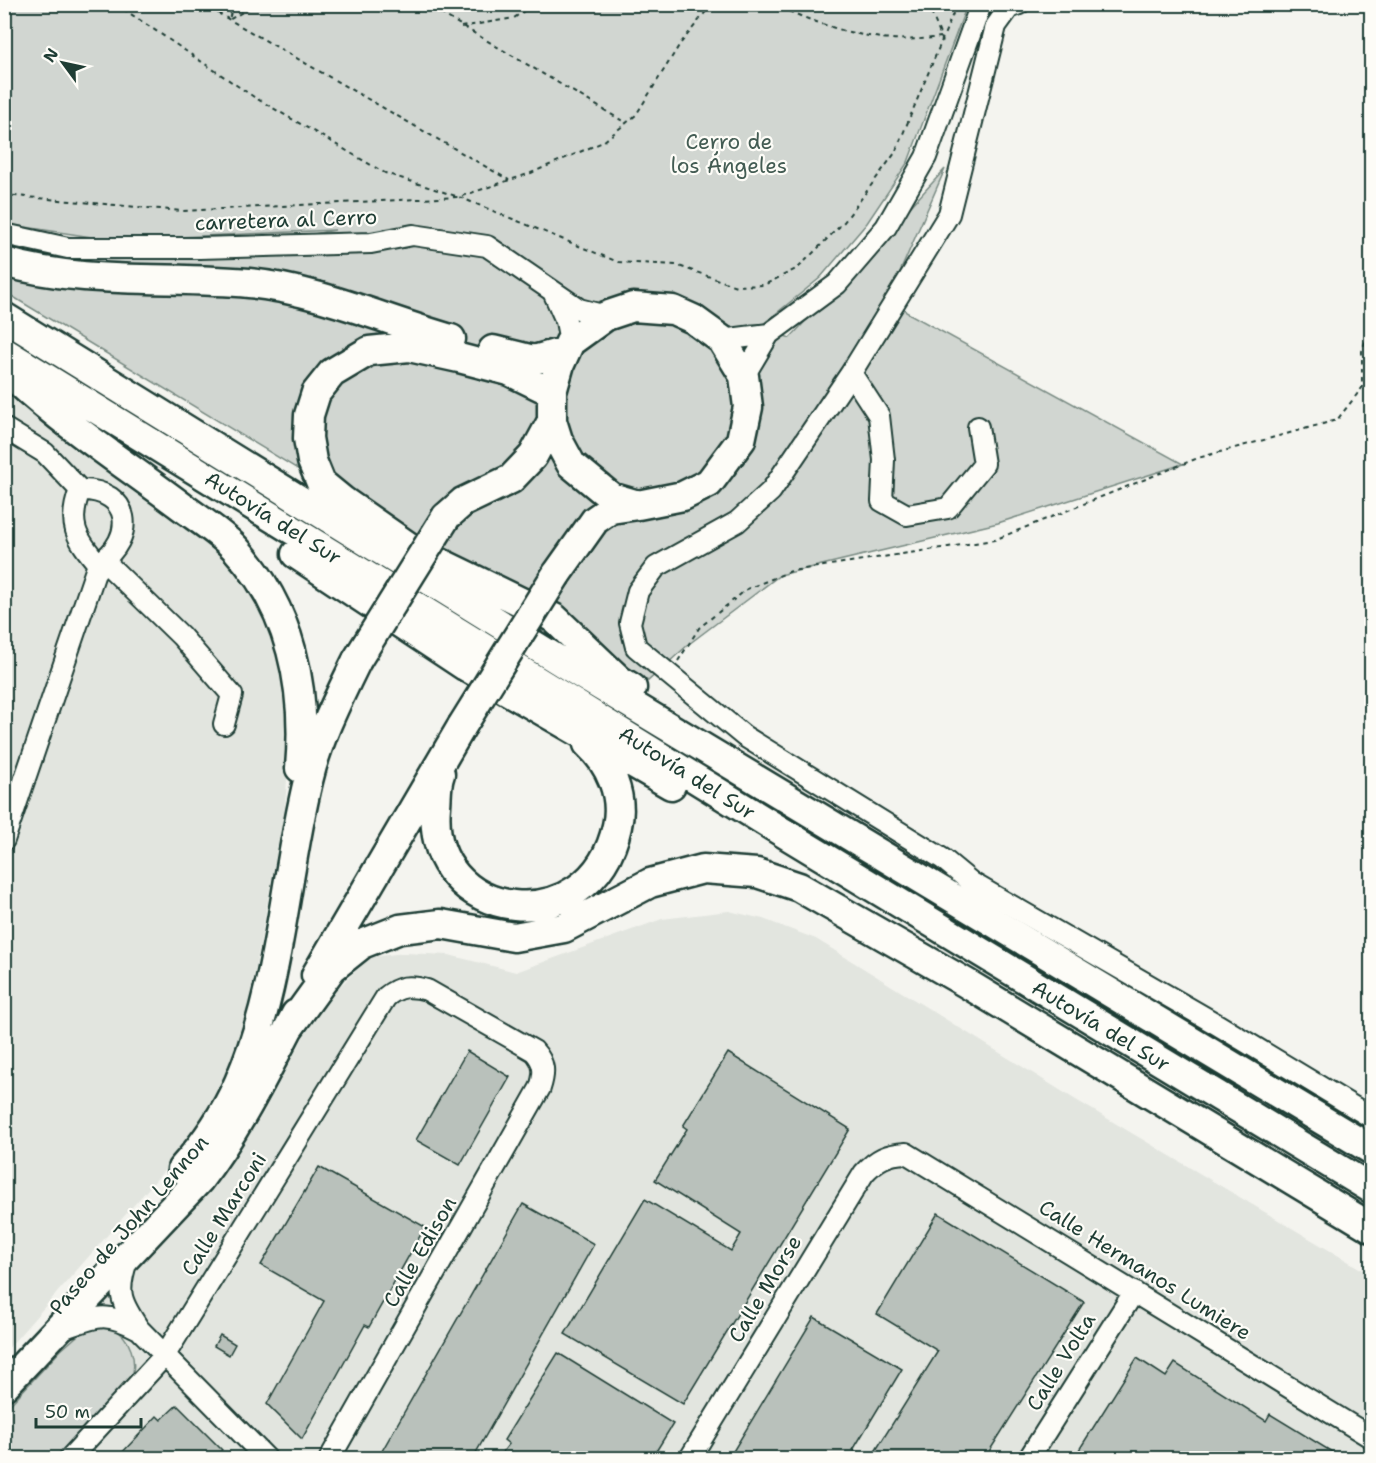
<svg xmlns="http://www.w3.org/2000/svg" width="1376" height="1463" font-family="'Shantell Sans',sans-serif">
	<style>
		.built { fill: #e2e5df }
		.green { fill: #d1d6d1; stroke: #788a82; stroke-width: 1.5 }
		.building { fill: #b9c1bb; stroke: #1f3d34; stroke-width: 1.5 }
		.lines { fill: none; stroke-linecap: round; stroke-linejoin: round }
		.minor-casing { stroke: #1f3d34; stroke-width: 24 }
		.highway-casing { stroke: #1f3d34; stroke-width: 33 }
		.path { stroke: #1f3d34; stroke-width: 2; stroke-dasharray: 4.5 4.5; stroke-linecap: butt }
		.minor { stroke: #fdfcf7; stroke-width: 20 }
		.highway { stroke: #fdfcf7; stroke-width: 28 }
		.highway-bridge-casing { stroke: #1f3d34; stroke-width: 33; stroke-linecap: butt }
		.highway-bridge { stroke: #fdfcf7; stroke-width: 28 }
		.labels { text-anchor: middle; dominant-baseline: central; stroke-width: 4.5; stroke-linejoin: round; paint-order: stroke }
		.park-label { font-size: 21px; fill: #435c53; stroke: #fdfcf7 }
		.street-label { font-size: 21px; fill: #1f3d34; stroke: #fdfcf7 }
	</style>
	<rect width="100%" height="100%" fill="#f4f4ef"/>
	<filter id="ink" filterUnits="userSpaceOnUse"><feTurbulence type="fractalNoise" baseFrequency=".0167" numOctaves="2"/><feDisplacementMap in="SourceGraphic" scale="12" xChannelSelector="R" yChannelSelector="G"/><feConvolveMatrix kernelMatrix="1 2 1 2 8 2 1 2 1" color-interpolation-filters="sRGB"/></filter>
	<g filter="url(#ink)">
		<path class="built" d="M 5,389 L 93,451 L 206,539 L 251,585 L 289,661 L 291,728 L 285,806 L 249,1005 L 232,1071 L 191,1140 L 5,1352 Z
			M 729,911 L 763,919 L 816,939 L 1076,1100 L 1371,1275 L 1371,1458 L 5,1458 L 4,1405 L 206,1191 L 262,1115 L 304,1036 L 336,990 L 370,957 L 405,953 L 449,955 L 516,972 L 662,919 Z"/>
		<path class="green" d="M 5,5 L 967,5 L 908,162 L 867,223 L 820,278 L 763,324 L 750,324 L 790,338 L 945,169 L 893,288 L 906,312 L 1183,464 L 998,523 L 780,575 L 689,644 L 648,681 L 5,292 L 5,257 L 207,254 L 335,230 L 112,240 L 5,224 Z
			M 92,1323 C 98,1324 106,1324 111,1326 C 131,1337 138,1361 131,1381 L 59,1458 L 5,1458 L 4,1411 L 61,1350 Z"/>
		<path class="building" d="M 467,1051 L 510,1077 L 460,1165 L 416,1140 Z
			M 728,1053 L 850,1129 L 683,1404 L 565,1334 L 645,1199 L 731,1251 L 741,1234 L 655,1180 L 687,1129 L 683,1126 Z
			M 319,1167 L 425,1227 L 369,1327 L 365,1325 L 302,1439 L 267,1404 L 324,1301 L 261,1265 Z
			M 523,1204 L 594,1244 L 473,1458 L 378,1458 Z
			M 938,1213 L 1084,1302 L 985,1458 L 871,1458 L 938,1351 L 877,1314 Z
			M 814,1317 L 902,1369 L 853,1450 L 867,1458 L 729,1458 Z
			M 220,1335 L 235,1344 L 229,1355 L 214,1346 Z
			M 558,1353 L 673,1424 L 652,1458 L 498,1458 L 509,1444 L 504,1440 Z
			M 1137,1358 L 1166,1377 L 1175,1363 L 1266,1421 L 1270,1414 L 1342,1458 L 1074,1458 Z
			M 177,1405 L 222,1450 L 213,1458 L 117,1458 L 157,1416 L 161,1420 Z"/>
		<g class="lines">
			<g class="minor-casing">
				<path id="minor" d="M 1019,4 L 1009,8 L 996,26 L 949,214 L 851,373 L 771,491 L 737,522 L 656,567 L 638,591 L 630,623 L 636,647 L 744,736 L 943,859 L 972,883 L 1218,1025 L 1372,1118
					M 4,234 L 68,248 L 199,248 L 371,243 L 413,235 L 487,246 L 579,309 L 606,316
					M 554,294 L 566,321 L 570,342
					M 722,340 L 769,334
					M 851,373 L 879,416 L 884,460 L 882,501 L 907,515 L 948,508 L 984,464 L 978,427
					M 744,376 L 769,334 L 837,284 L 886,227 L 926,157 L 981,4
					M 4,428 L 45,453 L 80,490
					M 103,560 L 181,636 L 232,695 L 224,724
					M 4,840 L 98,564 C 137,538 132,489 80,490 C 67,524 76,538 98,564
					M 62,1329 C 98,1316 104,1311 139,1329 C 121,1302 116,1293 127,1261
					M 139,1329 L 266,1458
					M 70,1458 L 165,1355 L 386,997 C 399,986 410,985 427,990 L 534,1051 C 545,1063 545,1073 540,1088 L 330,1458
					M 690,1458 L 864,1173 C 877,1159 887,1154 906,1153 L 1372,1438
					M 1029,1458 L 1134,1292"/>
			</g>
			<g class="highway-casing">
				<path id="highway" d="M 4,262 C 83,285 168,276 249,283 C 319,290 384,320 451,339
					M 4,317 L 584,676 L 1372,1150
					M 493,350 L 534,360 L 566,351
					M 4,352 L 779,830 L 1372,1189
					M 18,381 C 67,426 123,463 177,503 C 195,517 219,531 235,548 C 291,608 307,688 300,768
					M 552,392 L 509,371 L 459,358 L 409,347 L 369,351 L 332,373 L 316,393 L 309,415 L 308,438 L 312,461 L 321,483 L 343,501 L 412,549 L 554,618 L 619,680 L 632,688
					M 446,517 L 463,502 L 511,479 L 533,456 L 552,421
					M 296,554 L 465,666 L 671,785
					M 556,575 L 595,520 L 611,509 L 638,505 L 683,496 L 709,483 L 741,440 L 748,407 L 744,376 L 722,340 L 693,319 L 673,310 L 633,307 L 606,316 L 570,342 L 560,364 L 552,392 L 552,421 L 558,440 L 571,464 L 611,497 L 638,505
					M 440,774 C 436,784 437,796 436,806 C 425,924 592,945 617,826 C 624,796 610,764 588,744
					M 316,975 L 462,726
					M 288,1029 L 332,968 L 362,944 L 400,929 L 441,924 L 514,937 L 564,928 L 650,883 L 703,869 L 757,873 L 799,887 L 966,983 L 1372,1228
					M 182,1169 C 205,1143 225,1114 239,1082 C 280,988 284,880 308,781 C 318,738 338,699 357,660
					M 4,1386 L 199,1180 C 239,1128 266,1071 296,1014"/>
			</g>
			<path class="path" d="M 116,4 L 254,97 L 385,173 L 459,197 L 618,262 L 676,265 L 736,286 L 764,285 L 798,268 L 844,222 L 895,153 L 957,4
				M 202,4 L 509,180
				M 233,4 L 229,20 L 256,4
				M 425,4 L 626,123
				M 772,4 C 829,29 878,46 941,37
				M 928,4 L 943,42
				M 461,27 L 514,18 L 534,4
				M 4,195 L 182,211 L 459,197 L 531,173 L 603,142 L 636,115 L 680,44 L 712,4
				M 678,661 L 699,628 L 747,589 L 791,571 L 994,540 L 1198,458 L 1337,420 L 1362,388 L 1362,351 L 1372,321"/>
			<use href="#minor" class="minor"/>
			<use href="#highway" class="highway"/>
			<g class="highway-bridge-casing">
				<path id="highway-bridge" d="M 357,660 L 446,517
					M 462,726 L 556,575"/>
			</g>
			<use href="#highway-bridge" class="highway-bridge"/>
		</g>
	</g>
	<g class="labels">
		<g class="park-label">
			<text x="729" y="142">Cerro de<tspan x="729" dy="24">los Ángeles</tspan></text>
		</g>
		<g class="street-label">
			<text transform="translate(286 220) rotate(-2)">carretera al Cerro</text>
			<text transform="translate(273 518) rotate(32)">Autovía del Sur</text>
			<text transform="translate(687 773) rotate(32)">Autovía del Sur</text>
			<text transform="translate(1101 1026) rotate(31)">Autovía del Sur</text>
			<text transform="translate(224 1214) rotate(-58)">Calle Marconi</text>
			<text transform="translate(129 1225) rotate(-49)">Paseo de John Lennon</text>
			<text transform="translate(420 1252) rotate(-60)">Calle Edison</text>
			<text transform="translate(1145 1270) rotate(32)">Calle Hermanos Lumiere</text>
			<text transform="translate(765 1289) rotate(-59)">Calle Morse</text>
			<text transform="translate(1061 1362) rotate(-58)">Calle Volta</text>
		</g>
	</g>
	<rect width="1376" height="1463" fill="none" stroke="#fdfcf7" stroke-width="24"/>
	<rect x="12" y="12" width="1352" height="1439" fill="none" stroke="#1f3d34" stroke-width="2" filter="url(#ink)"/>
	<g transform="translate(63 63) rotate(303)" stroke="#fdfcf7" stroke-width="4.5" paint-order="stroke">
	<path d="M0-4.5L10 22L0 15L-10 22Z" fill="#1f3d34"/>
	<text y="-9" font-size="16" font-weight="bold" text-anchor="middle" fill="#1f3d34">N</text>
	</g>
	<path d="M36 1418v9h105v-9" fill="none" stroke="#1f3d34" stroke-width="3"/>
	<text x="45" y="1418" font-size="18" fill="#1f3d34" stroke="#fdfcf7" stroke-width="4.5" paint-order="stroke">50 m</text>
</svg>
